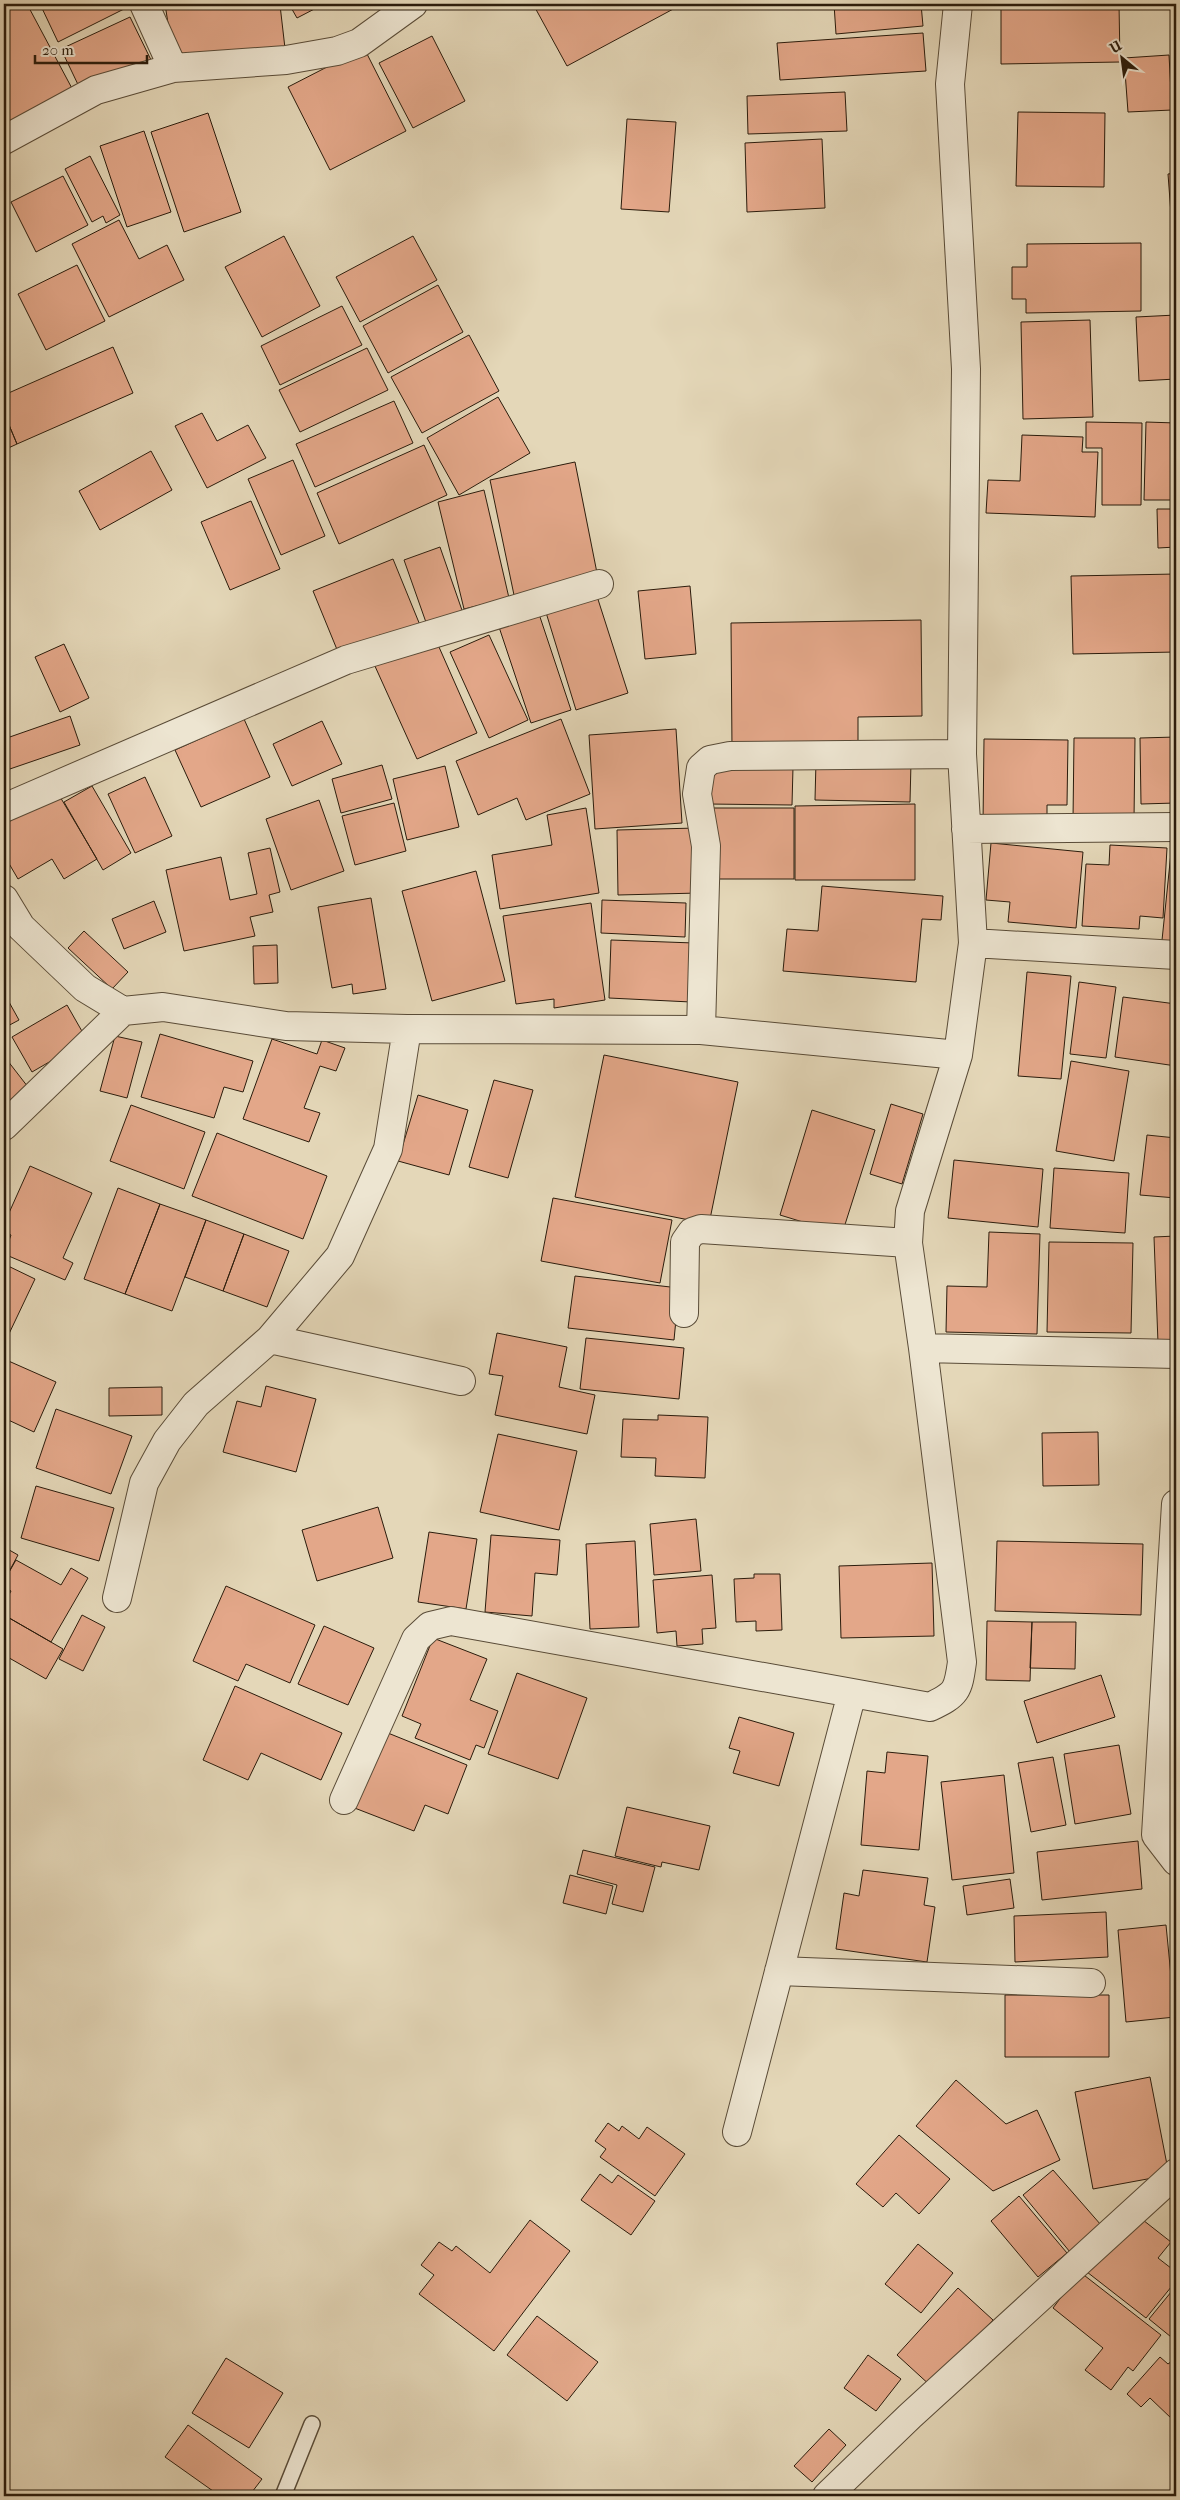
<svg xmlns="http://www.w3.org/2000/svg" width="1180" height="2500" font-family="'IM FELL French Canon',serif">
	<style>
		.building { fill: #e3a789; stroke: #2b1c0c }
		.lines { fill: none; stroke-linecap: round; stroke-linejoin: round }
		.service-casing { stroke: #594b37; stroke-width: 18 }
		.minor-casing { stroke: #594b37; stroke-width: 30 }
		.service { stroke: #ede5d1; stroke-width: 15 }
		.minor { stroke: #ede5d1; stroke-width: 28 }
	</style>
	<rect width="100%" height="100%" fill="#e4d7b8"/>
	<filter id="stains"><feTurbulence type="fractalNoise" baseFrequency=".004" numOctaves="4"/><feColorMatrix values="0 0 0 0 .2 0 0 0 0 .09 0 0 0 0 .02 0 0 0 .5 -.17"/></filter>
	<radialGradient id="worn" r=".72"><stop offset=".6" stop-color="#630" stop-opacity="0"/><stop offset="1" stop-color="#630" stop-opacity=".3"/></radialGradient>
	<path class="building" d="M 18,4 L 27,4 L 75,94 L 4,132 L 4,11 Z
		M 40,4 L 131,4 L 132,5 L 58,42 Z
		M 165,4 L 283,4 L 280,5 L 286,57 L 174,62 Z
		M 289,4 L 324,4 L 297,18 Z
		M 533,4 L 676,4 L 677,7 L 567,66 Z
		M 834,4 L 921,4 L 923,26 L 836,34 Z
		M 1119,4 L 1120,62 L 1001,64 L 1001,5 Z
		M 130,17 L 152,62 L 83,95 L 61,49 Z
		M 923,33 L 926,71 L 780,80 L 777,43 Z
		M 432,36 L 465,101 L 413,128 L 379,63 Z
		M 364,48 L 406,131 L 330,170 L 288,87 Z
		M 1176,54 L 1176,109 L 1175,110 L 1172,55 Z
		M 1169,55 L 1172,110 L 1128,112 L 1124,58 Z
		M 845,92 L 847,131 L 748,134 L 747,96 Z
		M 1018,112 L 1105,113 L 1104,187 L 1016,186 Z
		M 208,113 L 241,212 L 184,232 L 151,132 Z
		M 1176,117 L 1176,165 L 1173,118 Z
		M 627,119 L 676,122 L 669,212 L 621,209 Z
		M 144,131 L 171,212 L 127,227 L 100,146 Z
		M 822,139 L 825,208 L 747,212 L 745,143 Z
		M 90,156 L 120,215 L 106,223 L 103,216 L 92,222 L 65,169 Z
		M 1176,173 L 1176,254 L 1174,254 L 1168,174 Z
		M 63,176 L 88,225 L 36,252 L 11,202 Z
		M 119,220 L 139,259 L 167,245 L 184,280 L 109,317 L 72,244 Z
		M 284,236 L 320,306 L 262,337 L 225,267 Z
		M 413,236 L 437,280 L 360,322 L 336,277 Z
		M 1141,243 L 1141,311 L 1026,313 L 1026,299 L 1012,299 L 1012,267 L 1027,267 L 1027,244 Z
		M 77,265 L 105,321 L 46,350 L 18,294 Z
		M 438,285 L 463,332 L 388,373 L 363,326 Z
		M 342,306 L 362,345 L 280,385 L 261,346 Z
		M 1176,315 L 1176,379 L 1139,381 L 1136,317 Z
		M 1090,320 L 1093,417 L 1023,419 L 1021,322 Z
		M 469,335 L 499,391 L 422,433 L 391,377 Z
		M 113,347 L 133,393 L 17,444 L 4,413 L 4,395 Z
		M 367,348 L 388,390 L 300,432 L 279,390 Z
		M 498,397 L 530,453 L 459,495 L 427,438 Z
		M 394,401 L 413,443 L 315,487 L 296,444 Z
		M 4,413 L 17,444 L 4,450 Z
		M 202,413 L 217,441 L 248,425 L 266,458 L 207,488 L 175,426 Z
		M 1086,422 L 1142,423 L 1141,505 L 1102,505 L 1102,448 L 1086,448 Z
		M 1146,422 L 1176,423 L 1176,500 L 1144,500 Z
		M 1022,435 L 1083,437 L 1082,452 L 1098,452 L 1095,517 L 986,513 L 988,480 L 1020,481 Z
		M 424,445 L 447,495 L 339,544 L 317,493 Z
		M 151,451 L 172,490 L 100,530 L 79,491 Z
		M 293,460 L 325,536 L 281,555 L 248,479 Z
		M 575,462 L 598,578 L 514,595 L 490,480 Z
		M 484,490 L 509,598 L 464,609 L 438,502 Z
		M 251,501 L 280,569 L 230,590 L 201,522 Z
		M 1157,509 L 1176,509 L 1176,547 L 1158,548 Z
		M 440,547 L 464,616 L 428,628 L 404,560 Z
		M 393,559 L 422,630 L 384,645 L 380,635 L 338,652 L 313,591 Z
		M 1176,574 L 1176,652 L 1073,654 L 1071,576 Z
		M 690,586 L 696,654 L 645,659 L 638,591 Z
		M 595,590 L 628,693 L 576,710 L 544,606 Z
		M 536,605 L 571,710 L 531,723 L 496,618 Z
		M 921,620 L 922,716 L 858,717 L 858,747 L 732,749 L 731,623 Z
		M 489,635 L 528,720 L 489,738 L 450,652 Z
		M 435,638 L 477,733 L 417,759 L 374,664 Z
		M 64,644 L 89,698 L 60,712 L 35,657 Z
		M 70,716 L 80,745 L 4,771 L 4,739 Z
		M 244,719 L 270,777 L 201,807 L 175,750 Z
		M 561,719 L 590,794 L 526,820 L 517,798 L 478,815 L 456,761 Z
		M 322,721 L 342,764 L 292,786 L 273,744 Z
		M 676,729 L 682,823 L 595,829 L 589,735 Z
		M 1176,737 L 1176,803 L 1141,804 L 1140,738 Z
		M 1074,738 L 1135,738 L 1134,820 L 1073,820 Z
		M 984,739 L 1068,740 L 1067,805 L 1047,805 L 1047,826 L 983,825 Z
		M 816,761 L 911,762 L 910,802 L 815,800 Z
		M 382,765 L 392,799 L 341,813 L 332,779 Z
		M 445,766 L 459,827 L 407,840 L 393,779 Z
		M 708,766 L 793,767 L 792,805 L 708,804 Z
		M 145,777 L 172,836 L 135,853 L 108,794 Z
		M 92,786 L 131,853 L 103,870 L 64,802 Z
		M 56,790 L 97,859 L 64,879 L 52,859 L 18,879 L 4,855 L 4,821 Z
		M 319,800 L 344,871 L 291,890 L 266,819 Z
		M 394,803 L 406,851 L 355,865 L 342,816 Z
		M 915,804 L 915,880 L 795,880 L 795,806 Z
		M 586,808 L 599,893 L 500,909 L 492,855 L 552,845 L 547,815 Z
		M 712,808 L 794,808 L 794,879 L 712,879 Z
		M 697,828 L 699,893 L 618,895 L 617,830 Z
		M 991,843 L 1083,852 L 1076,928 L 1008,922 L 1010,902 L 986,900 Z
		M 1172,843 L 1176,843 L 1176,952 L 1161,950 Z
		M 1110,845 L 1167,848 L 1163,918 L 1140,916 L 1139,929 L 1082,926 L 1086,864 L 1109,865 Z
		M 270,848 L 280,892 L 269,895 L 273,912 L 250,917 L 255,936 L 184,951 L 166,870 L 221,857 L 230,900 L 257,894 L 248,853 Z
		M 476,871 L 505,981 L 432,1001 L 402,891 Z
		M 822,886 L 943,896 L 941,920 L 922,919 L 916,982 L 783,971 L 787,929 L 818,931 Z
		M 371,898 L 386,989 L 353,994 L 352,984 L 332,988 L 318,907 Z
		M 602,900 L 686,903 L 685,937 L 601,933 Z
		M 154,901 L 166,932 L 124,949 L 112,919 Z
		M 591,903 L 605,1000 L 554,1008 L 554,999 L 516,1004 L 503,916 Z
		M 84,931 L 128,972 L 112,989 L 68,948 Z
		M 611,940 L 694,943 L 691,1002 L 609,998 Z
		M 277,945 L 278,983 L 254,984 L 253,946 Z
		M 1027,972 L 1071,976 L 1061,1079 L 1018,1076 Z
		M 1079,982 L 1116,987 L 1106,1058 L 1070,1054 Z
		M 4,993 L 19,1020 L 4,1028 Z
		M 1123,997 L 1176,1004 L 1176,1066 L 1115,1057 Z
		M 67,1005 L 87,1040 L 32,1072 L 12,1037 Z
		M 160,1034 L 253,1061 L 243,1092 L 224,1087 L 214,1118 L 141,1097 Z
		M 115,1036 L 142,1042 L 127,1098 L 100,1091 Z
		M 272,1039 L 317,1054 L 322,1040 L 345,1048 L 336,1071 L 320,1066 L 304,1108 L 320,1113 L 309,1142 L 243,1119 Z
		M 604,1055 L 738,1082 L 709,1224 L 575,1197 Z
		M 4,1056 L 28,1087 L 4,1106 Z
		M 1071,1061 L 1129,1071 L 1114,1161 L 1056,1151 Z
		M 494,1080 L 533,1090 L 508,1178 L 469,1167 Z
		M 418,1095 L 468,1110 L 449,1175 L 398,1161 Z
		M 891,1104 L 923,1114 L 902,1184 L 870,1174 Z
		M 131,1105 L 205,1132 L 184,1189 L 110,1161 Z
		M 812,1110 L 875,1130 L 842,1234 L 780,1215 Z
		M 217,1133 L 327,1176 L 303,1239 L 192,1196 Z
		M 1147,1135 L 1176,1138 L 1176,1198 L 1140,1195 Z
		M 954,1160 L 1043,1169 L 1038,1227 L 948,1218 Z
		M 30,1166 L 92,1193 L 63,1258 L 73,1263 L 65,1280 L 4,1254 L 11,1235 L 4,1232 L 4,1224 Z
		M 1054,1168 L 1129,1173 L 1125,1233 L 1050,1228 Z
		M 118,1188 L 160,1204 L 125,1294 L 84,1279 Z
		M 553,1198 L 672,1220 L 660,1283 L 541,1261 Z
		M 160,1204 L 206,1220 L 172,1311 L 125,1294 Z
		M 206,1220 L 244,1234 L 223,1291 L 185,1277 Z
		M 989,1232 L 1040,1234 L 1037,1334 L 946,1332 L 947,1286 L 987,1287 Z
		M 244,1234 L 289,1251 L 267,1307 L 223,1291 Z
		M 1176,1236 L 1176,1342 L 1158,1343 L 1154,1237 Z
		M 1049,1242 L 1133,1243 L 1131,1333 L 1047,1332 Z
		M 4,1264 L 35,1279 L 7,1338 L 4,1337 Z
		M 575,1276 L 679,1288 L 674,1340 L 568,1328 Z
		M 497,1333 L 567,1347 L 559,1387 L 595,1395 L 587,1434 L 495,1415 L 503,1376 L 489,1374 Z
		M 586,1338 L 684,1348 L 679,1399 L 580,1389 Z
		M 4,1359 L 56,1382 L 34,1432 L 4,1418 Z
		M 266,1386 L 316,1399 L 296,1472 L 223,1452 L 237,1401 L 261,1407 Z
		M 162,1387 L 162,1415 L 109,1416 L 109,1388 Z
		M 56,1409 L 132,1436 L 111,1494 L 36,1468 Z
		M 658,1415 L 708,1417 L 705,1478 L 655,1476 L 656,1458 L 621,1457 L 623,1419 L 658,1420 Z
		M 1098,1432 L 1099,1485 L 1043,1486 L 1042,1433 Z
		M 498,1434 L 577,1451 L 559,1530 L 480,1512 Z
		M 36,1486 L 114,1508 L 99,1561 L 21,1538 Z
		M 378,1507 L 393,1558 L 317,1581 L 302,1530 Z
		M 696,1519 L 701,1571 L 654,1575 L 650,1524 Z
		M 429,1532 L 477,1539 L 466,1609 L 418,1602 Z
		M 491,1535 L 560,1540 L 557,1575 L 535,1573 L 532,1616 L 485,1612 Z
		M 635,1541 L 639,1627 L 590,1629 L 586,1544 Z
		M 997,1541 L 1143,1544 L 1141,1615 L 995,1611 Z
		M 4,1547 L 18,1555 L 4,1581 Z
		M 16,1560 L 61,1585 L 71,1568 L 88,1578 L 51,1642 L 4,1615 L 4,1604 L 11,1591 L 4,1587 L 4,1581 Z
		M 932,1563 L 934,1636 L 841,1638 L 839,1566 Z
		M 754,1574 L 780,1574 L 782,1630 L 756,1631 L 756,1621 L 736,1622 L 734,1579 L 754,1578 Z
		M 712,1575 L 716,1628 L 702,1629 L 703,1644 L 677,1646 L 676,1631 L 657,1633 L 653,1580 Z
		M 226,1586 L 315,1625 L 290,1683 L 246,1664 L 238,1681 L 193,1661 Z
		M 4,1615 L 63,1649 L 46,1679 L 4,1655 Z
		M 82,1615 L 105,1627 L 83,1671 L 59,1659 Z
		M 987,1621 L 1032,1622 L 1030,1681 L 986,1680 Z
		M 1032,1622 L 1076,1622 L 1075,1669 L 1030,1668 Z
		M 324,1626 L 374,1648 L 348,1705 L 298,1684 Z
		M 433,1638 L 487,1659 L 470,1700 L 498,1711 L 484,1748 L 476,1745 L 470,1760 L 415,1738 L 421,1724 L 402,1716 Z
		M 517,1673 L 587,1698 L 558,1779 L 488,1754 Z
		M 1101,1675 L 1115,1717 L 1037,1743 L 1024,1701 Z
		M 235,1686 L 342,1733 L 321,1780 L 261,1753 L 248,1780 L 203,1760 Z
		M 739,1717 L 794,1733 L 779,1786 L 733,1773 L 740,1751 L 729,1748 Z
		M 383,1731 L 467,1765 L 448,1814 L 425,1805 L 414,1831 L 352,1807 Z
		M 1119,1745 L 1131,1814 L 1075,1824 L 1064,1754 Z
		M 887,1752 L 928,1756 L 919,1850 L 861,1845 L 867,1771 L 885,1773 Z
		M 1053,1757 L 1066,1825 L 1031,1832 L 1018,1763 Z
		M 1004,1775 L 1014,1873 L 952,1880 L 941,1782 Z
		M 627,1807 L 710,1826 L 699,1870 L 662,1862 L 661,1867 L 615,1856 Z
		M 1138,1841 L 1142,1889 L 1042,1900 L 1037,1852 Z
		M 583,1850 L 655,1867 L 643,1912 L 612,1904 L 617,1885 L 577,1874 Z
		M 863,1870 L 928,1878 L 924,1905 L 935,1907 L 927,1962 L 836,1949 L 844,1893 L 859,1896 Z
		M 570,1875 L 613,1886 L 606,1914 L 563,1903 Z
		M 1010,1879 L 1014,1908 L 967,1915 L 963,1886 Z
		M 1106,1912 L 1108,1957 L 1015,1962 L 1014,1916 Z
		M 1166,1925 L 1175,2017 L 1126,2022 L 1118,1930 Z
		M 1005,1995 L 1109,1995 L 1109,2057 L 1005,2057 Z
		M 1150,2077 L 1169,2175 L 1093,2189 L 1075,2092 Z
		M 956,2080 L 1006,2124 L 1037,2110 L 1060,2160 L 993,2191 L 916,2126 Z
		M 608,2123 L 619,2131 L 622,2126 L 639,2139 L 647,2127 L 685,2154 L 655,2196 L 600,2157 L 606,2149 L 595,2141 Z
		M 899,2135 L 950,2179 L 919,2214 L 896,2193 L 883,2207 L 856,2184 Z
		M 1053,2170 L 1101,2225 L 1070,2252 L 1023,2195 Z
		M 600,2174 L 612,2183 L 618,2175 L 655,2201 L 631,2235 L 581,2200 Z
		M 1019,2196 L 1067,2253 L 1038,2277 L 991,2221 Z
		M 1134,2213 L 1171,2242 L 1158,2258 L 1176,2272 L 1176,2281 L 1146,2318 L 1087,2272 Z
		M 530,2220 L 570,2251 L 494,2351 L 419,2294 L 434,2275 L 421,2265 L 439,2242 L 452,2251 L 456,2246 L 490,2273 Z
		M 918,2244 L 953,2273 L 921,2313 L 885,2284 Z
		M 1080,2272 L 1161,2335 L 1133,2371 L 1128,2367 L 1111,2390 L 1085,2370 L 1103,2348 L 1053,2308 Z
		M 1176,2286 L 1176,2341 L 1149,2319 Z
		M 958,2288 L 993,2320 L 932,2387 L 897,2355 Z
		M 537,2316 L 598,2362 L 567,2401 L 507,2355 Z
		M 868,2355 L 901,2379 L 876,2411 L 844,2388 Z
		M 1160,2357 L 1168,2364 L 1176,2358 L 1176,2414 L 1172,2419 L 1150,2398 L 1141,2407 L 1127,2394 Z
		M 226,2358 L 283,2393 L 249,2448 L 192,2413 Z
		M 188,2425 L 262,2479 L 249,2496 L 220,2496 L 165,2457 Z
		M 829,2429 L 846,2445 L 812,2482 L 794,2466 Z"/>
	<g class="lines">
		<g class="service-casing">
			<path id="service" d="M 283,2496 L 312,2424"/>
		</g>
		<g class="minor-casing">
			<path id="minor" d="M 144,4 L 173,68
				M 958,4 L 950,84 L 966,369 L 962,754 L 973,943 L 958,1055 L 910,1211 L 908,1243 L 923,1348 L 1176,1354
				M 4,140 L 96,90 L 173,68 L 286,60 L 337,51 L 359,43 L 413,4
				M 4,808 L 346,660 L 599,584
				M 966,829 L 1176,827
				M 4,899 L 21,927 L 85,988 L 123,1011 L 163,1007 L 286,1026 L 407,1029 L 701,1030 L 958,1055
				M 973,943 L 1176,955
				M 701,1030 L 706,846 L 697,794 L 701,768 L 710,760 L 730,756 L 962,754
				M 4,1126 L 123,1011
				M 684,1313 L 685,1242 L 692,1232 L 701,1229 L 908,1243
				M 270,1339 L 461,1381
				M 1176,1504 L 1156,1835 L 1176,1861
				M 117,1598 L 144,1483 L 167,1441 L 196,1404 L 270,1339 L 340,1256 L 388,1149 L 407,1029
				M 344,1800 L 416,1639 L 430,1626 L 451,1621 L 930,1707 C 957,1694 958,1691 962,1662 L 923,1348
				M 779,1971 L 1091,1983
				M 737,2132 L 852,1693
				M 827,2496 L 910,2416 L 1176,2173"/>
		</g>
		<use href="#service" class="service"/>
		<use href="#minor" class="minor"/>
	</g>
	<rect width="1180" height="2500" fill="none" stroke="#e4d7b8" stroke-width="20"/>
	<rect x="5" y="5" width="1170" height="2490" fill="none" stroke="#2b1c0c" stroke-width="2.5"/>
	<rect x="10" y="10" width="1160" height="2480" fill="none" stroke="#2b1c0c"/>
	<g transform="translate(1122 58) rotate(331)" stroke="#ede5d1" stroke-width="4" paint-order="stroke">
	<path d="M0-4L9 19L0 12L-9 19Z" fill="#2b1c0c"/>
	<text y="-8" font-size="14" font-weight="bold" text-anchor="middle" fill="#2b1c0c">U</text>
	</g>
	<path d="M35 55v8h112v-8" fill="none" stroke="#2b1c0c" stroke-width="2.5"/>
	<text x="42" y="55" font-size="15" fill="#2b1c0c" stroke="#ede5d1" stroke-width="4" paint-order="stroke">20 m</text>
	<rect width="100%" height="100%" filter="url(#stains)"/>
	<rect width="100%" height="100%" fill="url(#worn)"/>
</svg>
